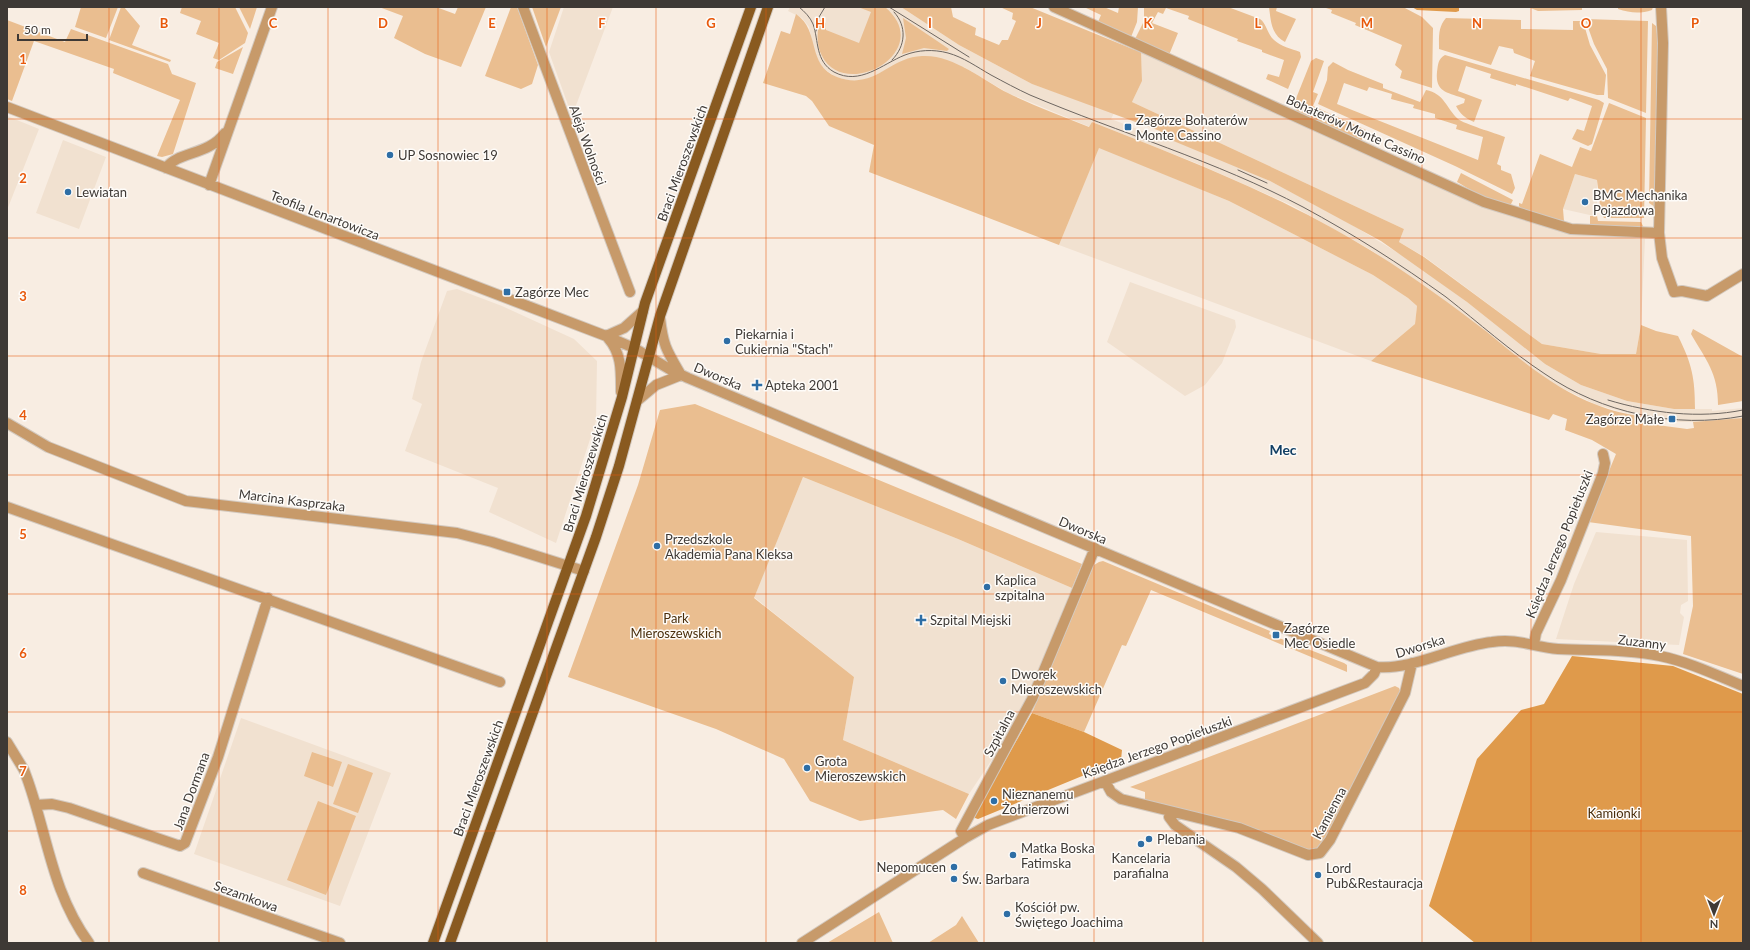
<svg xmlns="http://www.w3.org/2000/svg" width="1750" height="950" font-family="Lato,sans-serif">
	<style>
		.built { fill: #f1e1d0 }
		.green { fill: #eabe90; fill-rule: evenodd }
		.forest { fill: #df9a4b }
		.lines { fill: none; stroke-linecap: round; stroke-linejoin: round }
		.minor-casing { stroke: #d3c9bf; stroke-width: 12 }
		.major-casing { stroke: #d3c9bf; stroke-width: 12 }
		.minor { stroke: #c79a6a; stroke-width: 10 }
		.major { stroke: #895a20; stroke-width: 10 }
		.tram { stroke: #6d6660; stroke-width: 1 }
		.grid { fill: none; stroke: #e8590c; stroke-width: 1; stroke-opacity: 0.55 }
		.poi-dot { fill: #2e6ea5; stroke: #fefcf9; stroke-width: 1.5 }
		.labels { text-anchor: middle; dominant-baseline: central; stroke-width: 3; stroke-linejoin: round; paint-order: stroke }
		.poi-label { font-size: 13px; fill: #3e3935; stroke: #fefcf9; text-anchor: start }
		.street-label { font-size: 13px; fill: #3e3935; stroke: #fefcf9 }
		.park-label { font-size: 13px; fill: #4a2e0c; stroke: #fefcf9 }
		.neighbourhood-label { font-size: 14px; font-weight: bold; fill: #123f64; stroke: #fefcf9 }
		.grid-label { font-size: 13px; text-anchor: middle; font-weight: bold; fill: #e8590c; stroke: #fefcf9; stroke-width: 3; stroke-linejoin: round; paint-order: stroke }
	</style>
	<rect width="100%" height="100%" fill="#f8ede2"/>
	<path class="built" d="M 564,7 L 613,7 L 572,116 L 549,52 Z
		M 790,7 L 901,7 L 959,45 L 1032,84 L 1114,113 L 1111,119 L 1158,137 L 1159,135 L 1245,169 L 1270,181 L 1349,223 L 1408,259 L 1467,302 L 1545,364 L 1581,385 L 1627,401 L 1674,409 L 1712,409 L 1712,411 L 1743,408 L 1743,418 L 1712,422 L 1676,422 L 1643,417 L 1597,405 L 1554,384 L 1533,369 L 1460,312 L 1371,250 L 1291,205 L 1196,163 L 1092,122 L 1090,127 L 1008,93 L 964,67 L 884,71 L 867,79 L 852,81 L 836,77 L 823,68 L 815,55 L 809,27 L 802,18 L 788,11 Z
		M 1141,50 L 1389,165 L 1488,207 L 1569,233 L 1645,239 L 1641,325 L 1636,354 L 1601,354 L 1542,344 L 1425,257 L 1399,242 L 1404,229 L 1132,102 L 1142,81 Z
		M 7,116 L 39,129 L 7,210 Z
		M 63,140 L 106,157 L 79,229 L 36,213 Z
		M 1099,147 L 1229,201 L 1373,275 L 1408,298 L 1417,306 L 1415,324 L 1371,361 L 1059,245 Z
		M 1575,174 L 1597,180 L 1597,212 L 1594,216 L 1563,209 Z
		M 1130,282 L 1235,320 L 1236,327 L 1222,363 L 1205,385 L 1185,396 L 1107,342 Z
		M 457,289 L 502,306 L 574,339 L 597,361 L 596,421 L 556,543 L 489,512 L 498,488 L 405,451 L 422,404 L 412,399 L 421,362 L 447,291 Z
		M 803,477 L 958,539 L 1072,588 L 1017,722 L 969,794 L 843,740 L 854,677 L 754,597 Z
		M 1596,532 L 1687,540 L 1688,601 L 1681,605 L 1680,613 L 1684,617 L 1679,645 L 1556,639 L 1574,584 Z
		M 241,718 L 391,773 L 340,906 L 194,854 Z"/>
	<path class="green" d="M 81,7 L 118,7 L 106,38 L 75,27 Z
		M 121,7 L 124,7 L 140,26 L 132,45 L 171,60 L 170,62 L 109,40 Z
		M 182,7 L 235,7 L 248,33 L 245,43 L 219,60 L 213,58 L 219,43 L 196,34 L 201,21 L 180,13 Z
		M 239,7 L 257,7 L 250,29 Z
		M 379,7 L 436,7 L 455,14 L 458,7 L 486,7 L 461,67 L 425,54 L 394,38 L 403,16 Z
		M 511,7 L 517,7 L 538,65 L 532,84 L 521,89 L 485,76 Z
		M 532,7 L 561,7 L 546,47 Z
		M 858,7 L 885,7 C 937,51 845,102 822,56 C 816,45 817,31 820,20 L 826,23 L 826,30 L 859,43 L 871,12 Z
		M 901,7 L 951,7 L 953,17 L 976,28 L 975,35 L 999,45 L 1002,40 L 1008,40 L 1016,21 L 1012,19 L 1013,13 L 1000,7 L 1030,7 L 1135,50 L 1141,50 L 1142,81 L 1132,102 L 1404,229 L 1399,242 L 1424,257 L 1542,344 L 1601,354 L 1636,354 L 1641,325 L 1656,331 L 1678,336 C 1692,364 1695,378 1695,409 L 1674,409 L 1627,401 L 1581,385 L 1545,364 L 1467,302 L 1381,241 L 1270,181 L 1159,135 L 1160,131 L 1032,84 L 959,45 Z
		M 1084,7 L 1104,7 L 1118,13 L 1119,7 L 1138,7 L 1137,22 L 1131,37 L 1098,22 L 1101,15 Z
		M 1144,7 L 1228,7 L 1260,19 C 1267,24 1267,34 1274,40 C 1280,46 1292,49 1300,52 L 1301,57 L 1288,89 L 1266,79 L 1268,74 L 1279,77 L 1284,60 L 1262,52 L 1262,50 L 1237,41 L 1238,39 L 1188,19 L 1189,16 L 1166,8 L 1163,14 L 1158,12 L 1152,23 L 1178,33 L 1169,55 L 1135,39 L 1144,21 Z
		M 1269,7 L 1277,7 L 1276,11 L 1296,19 L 1285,42 C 1271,34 1271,22 1269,7 Z
		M 1323,7 L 1403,7 L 1422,17 L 1433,28 L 1432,88 L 1400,78 L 1402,71 L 1395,65 L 1402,45 L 1355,25 L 1356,23 L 1331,13 L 1332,10 Z
		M 1528,7 L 1582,7 L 1582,10 L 1538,11 Z
		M 1618,7 L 1653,7 L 1652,10 C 1640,14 1630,13 1618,9 Z
		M 796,14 C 821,31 806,65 837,77 C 874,91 889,57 922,56 C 952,54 983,80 1008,93 C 1034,106 1062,116 1089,127 L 1092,122 C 1188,160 1283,196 1370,250 C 1411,275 1449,303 1487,332 C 1521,360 1555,389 1597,405 C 1611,411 1628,414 1643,417 L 1642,423 L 1687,429 L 1694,428 L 1693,422 L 1743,418 L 1743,674 L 1683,654 L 1693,606 L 1691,536 L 1588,522 L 1616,454 L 1592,440 L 1565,430 L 1567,419 L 1553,414 L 1549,420 L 1371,361 L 1415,324 L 1417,306 L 1408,298 L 1373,275 L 1229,201 L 1099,148 L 1059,245 L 869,172 L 874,145 L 829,126 L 812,101 L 806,96 L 763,83 L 781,31 L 790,34 Z
		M 903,18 L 949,49 L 947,51 L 924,48 L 902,54 L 906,38 Z
		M 1446,18 L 1521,20 L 1521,29 L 1573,30 L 1573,21 L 1583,21 L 1590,45 L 1606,75 L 1604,95 L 1597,95 L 1530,76 L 1535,61 L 1514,53 L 1513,49 L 1499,46 L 1491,65 L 1439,49 C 1439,37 1438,27 1446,18 Z
		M 1585,19 L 1648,21 L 1646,113 L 1608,98 L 1607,69 L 1594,44 Z
		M 7,20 L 65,42 L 71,29 L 168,64 L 172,74 L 196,83 L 173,154 L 162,157 L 157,156 L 180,100 L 113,73 L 114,69 L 34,41 L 12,101 L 7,99 Z
		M 1652,23 L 1656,26 L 1658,42 L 1655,207 L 1649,203 Z
		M 243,47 L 233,74 L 215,68 L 217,62 Z
		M 1445,55 L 1599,100 L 1604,103 L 1592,144 L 1588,146 L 1572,139 L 1577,129 L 1584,131 L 1592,106 L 1570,98 L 1568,101 L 1516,84 L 1516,86 L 1490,78 L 1491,74 L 1466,66 L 1458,91 L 1482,100 L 1474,122 C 1465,118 1460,114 1456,106 L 1464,103 L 1465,99 C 1448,92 1435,93 1437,72 C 1438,64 1438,59 1445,55 Z
		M 1316,58 L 1324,61 L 1313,92 L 1318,94 L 1313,106 L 1366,130 L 1361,142 L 1298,113 L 1293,106 L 1311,61 Z
		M 1333,62 L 1348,70 L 1383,84 L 1383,88 L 1420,102 L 1426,90 C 1444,93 1447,109 1458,119 C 1464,124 1495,133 1505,137 L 1497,164 L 1501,166 L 1501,170 L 1511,174 L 1515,188 L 1512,194 L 1455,166 L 1318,104 L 1327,80 L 1328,67 ZM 1344,83 L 1367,91 L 1369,87 L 1392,94 L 1391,99 L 1414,105 L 1413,108 L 1435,114 L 1435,118 L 1457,125 L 1456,129 L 1483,137 L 1478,160 L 1337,104 Z
		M 1609,103 L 1646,118 L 1644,218 L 1604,218 L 1601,213 L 1597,180 L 1575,174 L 1563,209 L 1564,221 L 1522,210 L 1519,206 L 1519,203 L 1522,204 L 1540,154 L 1572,167 L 1580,147 L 1591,151 Z
		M 1461,173 L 1513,200 L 1511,204 C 1497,208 1470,189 1457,182 Z
		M 1590,216 L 1597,216 L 1598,221 L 1641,222 L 1644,228 L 1590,226 Z
		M 1693,329 L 1743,357 L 1743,401 L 1718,405 C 1718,373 1706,360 1691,334 Z
		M 695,404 L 1082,564 L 1072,588 L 958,539 L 803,477 L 754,598 L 854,677 L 843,740 L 969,794 L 956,819 L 943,810 L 860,821 L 810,801 L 784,759 L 716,729 L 568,677 L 638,485 L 660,410 Z
		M 1103,561 L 1270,631 L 1269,634 L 1344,663 L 1347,665 L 1347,672 L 1151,590 L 1126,646 L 1122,645 L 1084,732 L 1032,713 L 1094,565 L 1099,562 Z
		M 1395,686 L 1399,688 L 1401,693 L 1325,842 C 1318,849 1313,851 1302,849 L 1145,801 L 1145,792 L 1130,787 Z
		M 312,752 L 342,762 L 333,787 L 304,776 Z
		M 348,764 L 373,773 L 358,813 L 333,804 Z
		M 318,801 L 356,816 L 326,895 L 287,880 Z
		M 879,912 L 893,943 L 827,943 Z
		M 962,916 L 979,943 L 928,943 L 956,925 Z"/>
	<path class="forest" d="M 1412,7 L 1459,7 L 1459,11 L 1456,12 L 1417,10 Z
		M 1572,656 L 1673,666 L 1743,694 L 1743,943 L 1475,943 L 1429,906 L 1477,759 L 1521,710 L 1544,704 Z
		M 1032,713 L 1084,732 L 1122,750 L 1121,760 L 978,819 L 975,818 L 974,816 Z"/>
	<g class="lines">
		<g class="minor-casing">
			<path id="minor" d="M 523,7 L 630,292
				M 1054,7 L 1484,202 L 1571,229 L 1659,233
				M 1661,7 L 1663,43 L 1659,233 L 1662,258 L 1674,292 L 1682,291 L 1707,296 L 1743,274
				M 7,107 L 606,336 L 634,348 L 671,370 L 688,378 L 1377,667 C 1413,670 1454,646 1492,642 C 1518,638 1533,647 1558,649 C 1592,651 1627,649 1660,656 C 1689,662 1716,675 1743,686
				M 166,168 C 178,151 208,156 225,133
				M 209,185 L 272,7
				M 660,318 C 663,346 667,351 681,375
				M 606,336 L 624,328 L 643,311
				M 608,338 C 622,354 621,371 621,392
				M 637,401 L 656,385 L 681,375
				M 7,423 L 48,447 L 186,501 L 457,533 L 492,542 L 584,571
				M 7,507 L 500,682
				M 1534,644 L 1536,633 L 1561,580 L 1603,473 L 1605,463 L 1603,454
				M 7,742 L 24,770 L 28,781 C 48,838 52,892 89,943
				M 1105,781 L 1111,792 L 1121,799 L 1239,828 L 1308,855 L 1320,853 L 1330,840 L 1405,693 L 1412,663
				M 36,805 L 52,804 L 69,808 L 180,846 L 185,843 L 218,757 L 268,598
				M 1170,812 L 1169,817 L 1175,825 L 1236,867 L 1262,889 L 1318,943
				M 965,838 L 961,831 L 1032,699 L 1095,548
				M 143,873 L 340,943
				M 802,943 L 965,838 L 988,825 L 1365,683 L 1374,674 L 1377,667"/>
		</g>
		<g class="major-casing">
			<path id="major" d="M 433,943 L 586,516 L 622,397 L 645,303 L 751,7
				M 450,943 L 596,537 L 619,466 L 660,316 L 768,7"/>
		</g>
		<use href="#minor" class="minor"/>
		<use href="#major" class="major"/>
		<path class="tram" d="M 799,7 C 805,12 810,17 813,24 C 819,41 815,61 834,72 C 860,86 882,64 905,55 C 918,50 933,49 948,53 C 963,57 977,67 991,75 C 1004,82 1017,89 1030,95 C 1120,133 1216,161 1303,207 C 1353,234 1400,264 1446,297 C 1479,323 1510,351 1545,374 C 1602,413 1675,429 1743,416
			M 889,7 L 969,57
			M 816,31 L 819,17 L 825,7
			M 892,60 C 906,46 907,26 894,12
			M 1238,170 L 1267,183
			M 1608,400 C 1651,413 1699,419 1743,410"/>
	</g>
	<path class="grid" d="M 109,7 L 109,943M 219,7 L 219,943M 328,7 L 328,943M 438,7 L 438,943M 547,7 L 547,943M 656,7 L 656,943M 766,7 L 766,943M 875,7 L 875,943M 984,7 L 984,943M 1094,7 L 1094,943M 1203,7 L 1203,943M 1312,7 L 1312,943M 1422,7 L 1422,943M 1531,7 L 1531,943M 1641,7 L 1641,943M 7,119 L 1743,119M 7,238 L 1743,238M 7,356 L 1743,356M 7,475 L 1743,475M 7,594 L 1743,594M 7,712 L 1743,712M 7,831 L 1743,831"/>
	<g class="poi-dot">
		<rect x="1124" y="123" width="8" height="8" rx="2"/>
		<circle cx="390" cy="155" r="4"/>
		<circle cx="68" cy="192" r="4"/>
		<circle cx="1585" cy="202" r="4"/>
		<rect x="503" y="288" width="8" height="8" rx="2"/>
		<circle cx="727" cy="341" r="4"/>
		<path d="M755 379h4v4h4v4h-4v4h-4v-4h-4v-4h4z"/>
		<rect x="1668" y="415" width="8" height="8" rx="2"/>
		<circle cx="657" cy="546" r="4"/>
		<circle cx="987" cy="587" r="4"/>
		<path d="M919 614h4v4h4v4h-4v4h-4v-4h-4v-4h4z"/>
		<rect x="1272" y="631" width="8" height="8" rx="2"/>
		<circle cx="1003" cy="681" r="4"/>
		<circle cx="807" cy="768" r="4"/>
		<circle cx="994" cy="801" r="4"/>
		<circle cx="1149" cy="839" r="4"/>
		<circle cx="1141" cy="844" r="4"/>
		<circle cx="1013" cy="855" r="4"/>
		<circle cx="954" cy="867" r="4"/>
		<circle cx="1318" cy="875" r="4"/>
		<circle cx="954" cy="879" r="4"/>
		<circle cx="1007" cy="914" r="4"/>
	</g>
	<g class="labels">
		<g class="poi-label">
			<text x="1136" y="120">Zagórze Bohaterów<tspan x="1136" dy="15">Monte Cassino</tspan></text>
			<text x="398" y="155">UP Sosnowiec 19</text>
			<text x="76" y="192">Lewiatan</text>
			<text x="1593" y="195">BMC Mechanika<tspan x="1593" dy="15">Pojazdowa</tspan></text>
			<text x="515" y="292">Zagórze Mec</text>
			<text x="735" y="334">Piekarnia i<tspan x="735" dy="15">Cukiernia "Stach"</tspan></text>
			<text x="765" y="385">Apteka 2001</text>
			<text x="1664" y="419" text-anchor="end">Zagórze Małe</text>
			<text x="665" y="539">Przedszkole<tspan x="665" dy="15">Akademia Pana Kleksa</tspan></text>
			<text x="995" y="580">Kaplica<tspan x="995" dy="15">szpitalna</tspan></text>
			<text x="930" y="620">Szpital Miejski</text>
			<text x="1284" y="628">Zagórze<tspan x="1284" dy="15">Mec Osiedle</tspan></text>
			<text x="1011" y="674">Dworek<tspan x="1011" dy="15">Mieroszewskich</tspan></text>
			<text x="815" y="761">Grota<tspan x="815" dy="15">Mieroszewskich</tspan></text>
			<text x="1002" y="794">Nieznanemu<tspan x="1002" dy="15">Żołnierzowi</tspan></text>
			<text x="1157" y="839">Plebania</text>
			<text x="1021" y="848">Matka Boska<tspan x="1021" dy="15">Fatimska</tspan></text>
			<text x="1141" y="858" text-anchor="middle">Kancelaria<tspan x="1141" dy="15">parafialna</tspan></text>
			<text x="946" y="867" text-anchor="end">Nepomucen</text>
			<text x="1326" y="868">Lord<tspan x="1326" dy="15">Pub&amp;Restauracja</tspan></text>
			<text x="962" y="879">Św. Barbara</text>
			<text x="1015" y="907">Kościół pw.<tspan x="1015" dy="15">Świętego Joachima</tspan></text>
		</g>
		<g class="street-label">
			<text transform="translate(1356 129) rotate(24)">Bohaterów Monte Cassino</text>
			<text transform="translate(588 145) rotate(70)">Aleja Wolności</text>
			<text transform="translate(682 163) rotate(-70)">Braci Mieroszewskich</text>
			<text transform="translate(325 215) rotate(21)">Teofila Lenartowicza</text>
			<text transform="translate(718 376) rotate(23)">Dworska</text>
			<text transform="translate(585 473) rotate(-73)">Braci Mieroszewskich</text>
			<text transform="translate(292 500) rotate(7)">Marcina Kasprzaka</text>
			<text transform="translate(1083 530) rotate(23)">Dworska</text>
			<text transform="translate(1559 544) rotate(-68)">Księdza Jerzego Popiełuszki</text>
			<text transform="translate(1642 642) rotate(7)">Zuzanny</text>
			<text transform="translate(1420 646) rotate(-17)">Dworska</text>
			<text transform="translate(999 733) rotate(-62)">Szpitalna</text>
			<text transform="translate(1157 747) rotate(-20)">Księdza Jerzego Popiełuszki</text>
			<text transform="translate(478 778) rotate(-70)">Braci Mieroszewskich</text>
			<text transform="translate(191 791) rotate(-70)">Jana Dormana</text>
			<text transform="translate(1329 813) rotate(-62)">Kamienna</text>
			<text transform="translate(246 896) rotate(20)">Sezamkowa</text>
		</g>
		<g class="park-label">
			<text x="676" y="618">Park<tspan x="676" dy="15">Mieroszewskich</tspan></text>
			<text x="1614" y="813">Kamionki</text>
		</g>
		<g class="neighbourhood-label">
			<text x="1283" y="449">Mec</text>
		</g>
	</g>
	<g class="grid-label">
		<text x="164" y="28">B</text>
		<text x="273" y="28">C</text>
		<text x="383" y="28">D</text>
		<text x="492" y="28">E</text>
		<text x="602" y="28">F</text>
		<text x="711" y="28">G</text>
		<text x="820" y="28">H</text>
		<text x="930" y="28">I</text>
		<text x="1039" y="28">J</text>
		<text x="1148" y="28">K</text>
		<text x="1258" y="28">L</text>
		<text x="1367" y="28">M</text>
		<text x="1477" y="28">N</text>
		<text x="1586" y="28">O</text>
		<text x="1695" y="28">P</text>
		<text x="23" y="64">1</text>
		<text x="23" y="183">2</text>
		<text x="23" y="301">3</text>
		<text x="23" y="420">4</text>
		<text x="23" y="539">5</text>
		<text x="23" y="658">6</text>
		<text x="23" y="776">7</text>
		<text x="23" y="895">8</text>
	</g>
	<rect width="1750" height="950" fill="none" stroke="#3e3935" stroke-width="16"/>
	<g transform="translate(1714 914) rotate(180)" stroke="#fefcf9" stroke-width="3" paint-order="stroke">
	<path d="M0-3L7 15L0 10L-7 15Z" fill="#3e3935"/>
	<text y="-6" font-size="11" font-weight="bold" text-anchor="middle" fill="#3e3935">N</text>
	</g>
	<path d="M18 34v6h69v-6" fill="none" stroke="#3e3935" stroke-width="2"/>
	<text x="24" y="34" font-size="12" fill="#3e3935" stroke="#fefcf9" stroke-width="3" paint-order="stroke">50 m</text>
</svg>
